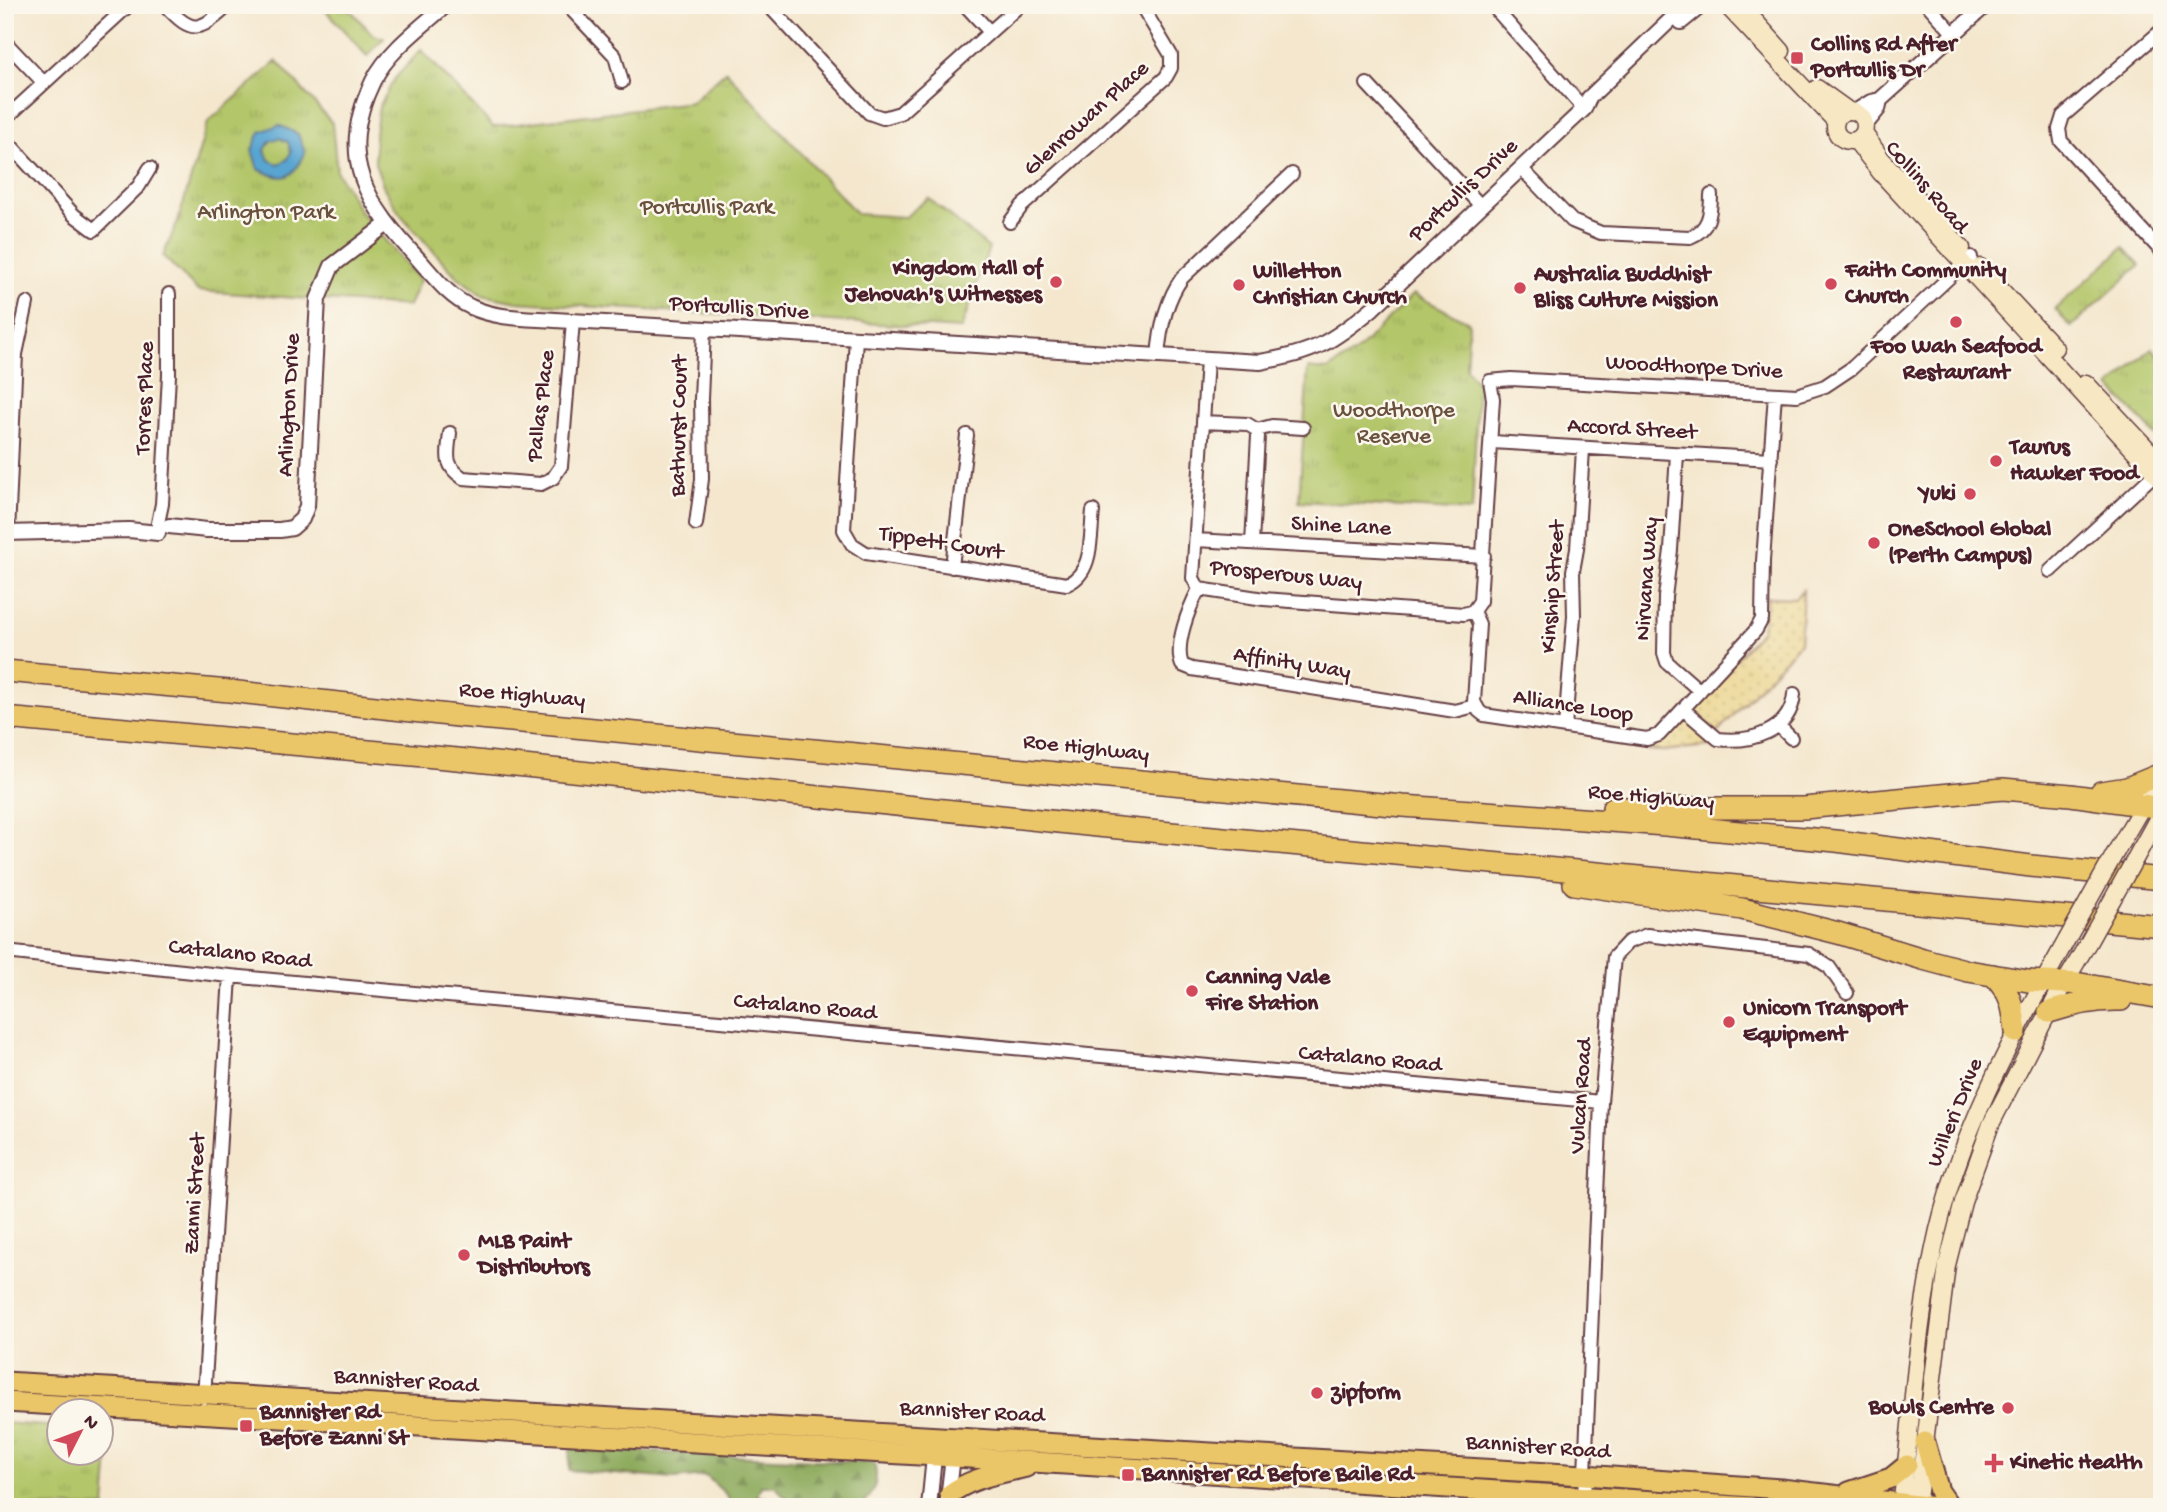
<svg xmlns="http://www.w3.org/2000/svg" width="2167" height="1512" font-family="'Gochi Hand',sans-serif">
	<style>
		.forest { fill: url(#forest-firs); stroke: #6c6544; stroke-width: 2 }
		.sand { fill: url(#sand-dots); stroke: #9c7c64; stroke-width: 2 }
		.park { fill: url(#park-tufts); stroke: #7e724a; stroke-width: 2 }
		.water { fill: #59a5d2; stroke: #52627e; stroke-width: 2; fill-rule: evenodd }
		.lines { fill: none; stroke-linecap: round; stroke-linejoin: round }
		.minor-casing { stroke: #643d43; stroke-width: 16 }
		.tertiary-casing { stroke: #643d43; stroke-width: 18 }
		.secondary-casing { stroke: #643d43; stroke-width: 19 }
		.primary-casing { stroke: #643d43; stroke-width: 23 }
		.motorway-casing { stroke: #643d43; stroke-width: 24 }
		.minor { stroke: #fff; stroke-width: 12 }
		.tertiary { stroke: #fff; stroke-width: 14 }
		.secondary { stroke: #f7e8c3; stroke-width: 16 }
		.primary { stroke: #ebc669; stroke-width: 19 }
		.motorway { stroke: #ebc669; stroke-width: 21 }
		.secondary-bridge-casing { stroke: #643d43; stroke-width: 19; stroke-linecap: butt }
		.secondary-bridge { stroke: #f7e8c3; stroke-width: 16 }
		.poi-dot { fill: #d1495b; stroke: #fbf7ec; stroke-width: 2.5 }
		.labels { text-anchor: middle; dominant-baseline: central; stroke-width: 5; stroke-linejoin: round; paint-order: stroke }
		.poi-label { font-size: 23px; font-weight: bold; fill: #4a1f2b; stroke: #fbf7ec; text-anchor: start }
		.street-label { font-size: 23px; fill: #4a1f2b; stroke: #fbf7ec }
		.park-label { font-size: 23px; fill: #6a513e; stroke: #fbf7ec }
	</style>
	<defs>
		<pattern id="forest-firs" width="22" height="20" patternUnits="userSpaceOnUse" patternTransform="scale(1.75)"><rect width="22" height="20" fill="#8eab5d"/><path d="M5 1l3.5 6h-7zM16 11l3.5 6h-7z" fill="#768b4d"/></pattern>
		<pattern id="sand-dots" width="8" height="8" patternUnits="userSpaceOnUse" patternTransform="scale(1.75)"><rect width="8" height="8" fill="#eeda9e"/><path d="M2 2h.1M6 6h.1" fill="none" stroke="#cebb88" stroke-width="1.8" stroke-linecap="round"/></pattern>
		<pattern id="park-tufts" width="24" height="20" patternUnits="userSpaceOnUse" patternTransform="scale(1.75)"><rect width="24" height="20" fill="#b3c669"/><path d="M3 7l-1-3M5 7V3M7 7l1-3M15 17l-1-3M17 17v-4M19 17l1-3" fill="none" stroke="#9baa5b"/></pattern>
	</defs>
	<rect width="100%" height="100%" fill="#fbf7ec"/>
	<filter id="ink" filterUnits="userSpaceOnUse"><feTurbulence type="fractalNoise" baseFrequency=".0143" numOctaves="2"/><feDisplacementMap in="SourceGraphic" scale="14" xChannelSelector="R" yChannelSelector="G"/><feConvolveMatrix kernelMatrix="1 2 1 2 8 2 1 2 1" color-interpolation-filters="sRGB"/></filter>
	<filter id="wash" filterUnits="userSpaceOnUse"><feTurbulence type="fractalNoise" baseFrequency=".00686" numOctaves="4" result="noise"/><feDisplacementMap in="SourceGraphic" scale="28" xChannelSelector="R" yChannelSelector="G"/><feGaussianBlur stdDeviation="1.57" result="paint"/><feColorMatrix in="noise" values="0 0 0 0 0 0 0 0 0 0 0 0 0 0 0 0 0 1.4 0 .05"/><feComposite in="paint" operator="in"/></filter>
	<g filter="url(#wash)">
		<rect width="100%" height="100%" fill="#f4e7ce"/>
		<path class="forest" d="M 570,1448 L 874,1463 C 879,1479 874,1494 862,1507 L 800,1507 L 784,1496 L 776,1486 L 761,1486 L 757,1496 L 771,1499 L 777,1507 L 732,1507 L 727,1495 L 706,1476 L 674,1479 L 569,1470 Z"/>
		<path class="sand" d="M 1803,590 L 1800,643 L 1717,733 L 1694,709 L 1696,703 L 1762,630 L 1767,597 L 1795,598 Z
			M 1682,719 L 1691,722 L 1716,745 L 1663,751 L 1647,750 L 1648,744 L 1662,740 Z"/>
		<path class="park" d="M 321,5 L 346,5 L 373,35 L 384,38 L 367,56 Z
			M 421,50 L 493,127 L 691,102 L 726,71 L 857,214 L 905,217 L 928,198 L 989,248 L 961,329 L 517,302 L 482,295 L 455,275 L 400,214 L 384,188 L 375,163 L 375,134 L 379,107 L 395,78 Z
			M 277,61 L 332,123 L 337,172 L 362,214 L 420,280 L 409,306 L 198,291 L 163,256 L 178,221 L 208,122 Z
			M 2124,247 L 2140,265 L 2071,327 L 2055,309 Z
			M 1413,294 L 1469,322 L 1466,369 L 1478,383 L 1472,511 L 1299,501 L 1308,368 L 1327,370 L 1357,351 Z
			M 2152,348 L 2162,359 L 2162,442 L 2110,387 Z
			M 5,1423 L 59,1427 L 60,1452 L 102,1452 L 102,1429 L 111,1430 L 105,1507 L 5,1507 Z"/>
		<path class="water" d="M 279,125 L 298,134 L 305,153 C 292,180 285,182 258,169 L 252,150 L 260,132 ZM 279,138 L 288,142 L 291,152 L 287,160 L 278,164 L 269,160 L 265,150 L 270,141 Z"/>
	</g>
	<g filter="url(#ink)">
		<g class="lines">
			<g class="minor-casing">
				<path id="minor" d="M 165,5 C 193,36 200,31 229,5
					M 567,5 L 615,56 L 622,82
					M 768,5 L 869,113 L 883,118 L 900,113 L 1020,5
					M 965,5 L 990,32
					M 1492,5 L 1584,109
					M 1928,5 L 1954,34
					M 2162,30 L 2063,116 L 2059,129 L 2061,141 L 2162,252
					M 5,42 L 44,83
					M 1367,84 L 1481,206
					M 5,119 L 129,5
					M 5,139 L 74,215 L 94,230 L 139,186 L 150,168
					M 1521,168 L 1572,221 L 1601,233 L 1690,237 C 1709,230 1711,213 1711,195
					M 1010,222 L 1022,206 L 1166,77 L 1171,68 L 1171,55 L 1141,5
					M 856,338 L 844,530 L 852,544 L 866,553 L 1067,584 C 1094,573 1090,536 1093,511
					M 1158,357 C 1160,330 1166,300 1182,278 L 1292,174
					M 1207,360 L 1193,578 L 1199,589 L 1264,599 L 1464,614 L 1473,611
					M 1775,394 L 1763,561 L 1762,619 L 1756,630 L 1659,735 L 1647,739 L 1484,715 L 1479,711 L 1474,702 L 1479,624 L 1473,611 L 1480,601 L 1493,399 L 1490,381 L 1511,379 L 1797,395 L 1825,386 L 1852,368 L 1971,257
					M 1203,422 L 1247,424 L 1257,430 L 1272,426 L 1303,428
					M 450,433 C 448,454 443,465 463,478 L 541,484 L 553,478 L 561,466 L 573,321
					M 1492,442 L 1771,459
					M 1677,454 L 1671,550 L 1665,597 L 1664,653 L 1667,662 L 1700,691
					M 158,523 L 162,504 L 169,375 L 169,294
					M 696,524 L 702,479 L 701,399 L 704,329
					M 8,533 L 16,354 L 27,303
					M 1196,540 L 1484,556
					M 1252,543 L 1258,436 L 1257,430
					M 952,567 L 967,435
					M 2050,571 L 2160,469
					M 1199,589 C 1189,608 1174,645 1182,665 L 1192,669 L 1455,711 L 1475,706
					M 1683,709 L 1718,739 C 1750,743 1791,732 1794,694
					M 1778,725 L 1791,738
					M 1565,727 L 1574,616 L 1573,571 L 1577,549 L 1583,449
					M 5,952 L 230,976 L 1601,1102
					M 204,1398 L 230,976
					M 1584,1497 L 1601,1102 L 1614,957 L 1628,942 L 1647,935 L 1809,954 L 1829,967 L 1847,993"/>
			</g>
			<g class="tertiary-casing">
				<path id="tertiary" d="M 446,5 C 421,27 388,51 373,81 C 335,159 367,204 420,261 C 435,278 450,298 471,307 C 497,319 527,318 555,320 L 1260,362 C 1314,353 1331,343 1373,308 L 1569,123 L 1584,109 L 1589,98 L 1686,5
					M 1681,22 L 1702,5
					M 1855,112 L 1871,102 L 1880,100 L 1986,5
					M 1865,125 L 1878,109 L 1880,100
					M 169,526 L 207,530 L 280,530 L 292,528 L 302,519 L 307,506 L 318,299 L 332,266 L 387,224
					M 5,533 L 129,530 L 158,533
					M 929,1507 L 935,1447
					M 947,1507 L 954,1448"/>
			</g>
			<g class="secondary-casing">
				<path id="secondary" d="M 1726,5 L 1836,122
					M 1741,5 L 1782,51
					M 1817,88 L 1849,111
					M1835 126a15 15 0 1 1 30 0a15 15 0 1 1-30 0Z
					M 1864,133 L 1881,158 L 1962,248
					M 1855,140 L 1880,172 L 2162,481
					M 1980,267 L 2055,348
					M 2086,383 L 2162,464
					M 2118,848 L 2162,773
					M 2140,850 L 2162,810
					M 1901,1507 C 1912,1421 1916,1333 1934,1248 C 1956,1138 2012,1038 2066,941
					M 1917,1507 L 1947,1265 L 1963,1202 L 1991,1124 L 2057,996 L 2088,943"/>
			</g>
			<g class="primary-casing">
				<path id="primary" d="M 5,1382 L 1584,1475 L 1781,1489 L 1935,1507
					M 5,1402 L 954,1457 L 1751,1507
					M 1925,1442 L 1939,1491 L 1950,1507
					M 1849,1492 L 1891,1478 L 1907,1465
					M 950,1494 C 972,1477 999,1474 1026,1467"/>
			</g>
			<g class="motorway-casing">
				<path id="motorway" d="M 5,671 L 229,691 L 458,716 L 1403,806 L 1665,825 L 1836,841 L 2031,866 L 2162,879
					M 5,718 L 457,759 L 1097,826 L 2162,926
					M 2101,792 L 2127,788 L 2161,774
					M 1613,808 L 1804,808 L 2003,789 L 2071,795 L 2162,808
					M 1574,884 L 1742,909 L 1838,933 L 1923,959 L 1968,971 L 2028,981 L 2081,984 L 2162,998
					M 1993,975 C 2012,993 2013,1008 2016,1032
					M 2049,1012 C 2073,1004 2096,999 2121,1000"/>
			</g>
			<use href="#minor" class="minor"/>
			<use href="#tertiary" class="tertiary"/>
			<use href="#secondary" class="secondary"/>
			<use href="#primary" class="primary"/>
			<use href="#motorway" class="motorway"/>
			<g class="secondary-bridge-casing">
				<path id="secondary-bridge" d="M 2066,941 L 2118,848
					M 2088,943 L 2140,850"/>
			</g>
			<use href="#secondary-bridge" class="secondary-bridge"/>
		</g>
	</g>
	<g class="poi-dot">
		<rect x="1790" y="51" width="14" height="14" rx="3.5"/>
		<circle cx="1056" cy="282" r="7"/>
		<circle cx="1831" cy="284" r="7"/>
		<circle cx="1239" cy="285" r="7"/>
		<circle cx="1520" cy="288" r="7"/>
		<circle cx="1956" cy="322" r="7"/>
		<circle cx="1996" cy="461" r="7"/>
		<circle cx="1970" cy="494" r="7"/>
		<circle cx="1874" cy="543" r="7"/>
		<circle cx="1192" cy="991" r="7"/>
		<circle cx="1729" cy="1022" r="7"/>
		<circle cx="464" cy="1255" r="7"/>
		<circle cx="1317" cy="1393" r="7"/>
		<circle cx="2008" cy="1408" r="7"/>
		<rect x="239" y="1419" width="14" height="14" rx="3.5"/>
		<path d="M1990.5 1452.5h7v7h7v7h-7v7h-7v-7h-7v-7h7z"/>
		<rect x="1121" y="1468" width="14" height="14" rx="3.5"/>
	</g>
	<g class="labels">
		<g class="poi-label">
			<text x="1811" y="45">Collins Rd After<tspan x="1811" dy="26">Portcullis Dr</tspan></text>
			<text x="1042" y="269" text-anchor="end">Kingdom Hall of<tspan x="1042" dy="26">Jehovah's Witnesses</tspan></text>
			<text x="1845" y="271">Faith Community<tspan x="1845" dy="26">Church</tspan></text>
			<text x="1253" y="272">Willetton<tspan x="1253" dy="26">Christian Church</tspan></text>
			<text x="1534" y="275">Australia Buddhist<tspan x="1534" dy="26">Bliss Culture Mission</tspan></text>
			<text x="1956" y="347" text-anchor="middle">Foo Wah Seafood<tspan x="1956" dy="26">Restaurant</tspan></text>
			<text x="2010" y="448">Taurus<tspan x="2010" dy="26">Hawker Food</tspan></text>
			<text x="1956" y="494" text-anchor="end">Yuki</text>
			<text x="1888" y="530">OneSchool Global<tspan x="1888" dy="26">(Perth Campus)</tspan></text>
			<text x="1206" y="978">Canning Vale<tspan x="1206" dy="26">Fire Station</tspan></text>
			<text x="1743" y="1009">Unicorn Transport<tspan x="1743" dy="26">Equipment</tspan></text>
			<text x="478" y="1242">MLB Paint<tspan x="478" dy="26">Distributors</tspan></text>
			<text x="1331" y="1393">zipform</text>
			<text x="1994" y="1408" text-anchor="end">Bowls Centre</text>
			<text x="260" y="1413">Bannister Rd<tspan x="260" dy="26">Before Zanni St</tspan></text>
			<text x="2010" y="1463">Kinetic Health</text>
			<text x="1142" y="1475">Bannister Rd Before Baile Rd</text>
		</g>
		<g class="street-label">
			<text transform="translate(1087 119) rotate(-42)">Glenrowan Place</text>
			<text transform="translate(1926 188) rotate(49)">Collins Road</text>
			<text transform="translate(1464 191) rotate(-43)">Portcullis Drive</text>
			<text transform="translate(739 309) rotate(4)">Portcullis Drive</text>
			<text transform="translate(1694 368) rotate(3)">Woodthorpe Drive</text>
			<text transform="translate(146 398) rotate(-88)">Torres Place</text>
			<text transform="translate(290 405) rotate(-87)">Arlington Drive</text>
			<text transform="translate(542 406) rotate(-83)">Pallas Place</text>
			<text transform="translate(680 426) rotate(-89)">Bathurst Court</text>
			<text transform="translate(1632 430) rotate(3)">Accord Street</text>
			<text transform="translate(1341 527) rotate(3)">Shine Lane</text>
			<text transform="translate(941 544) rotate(9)">Tippett Court</text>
			<text transform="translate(1286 576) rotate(6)">Prosperous Way</text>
			<text transform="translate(1648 579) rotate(-86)">Nirvana Way</text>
			<text transform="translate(1554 587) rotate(-86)">Kinship Street</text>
			<text transform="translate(1292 664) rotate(9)">Affinity Way</text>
			<text transform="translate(522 696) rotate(5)">Roe Highway</text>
			<text transform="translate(1573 707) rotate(9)">Alliance Loop</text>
			<text transform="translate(1086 749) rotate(6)">Roe Highway</text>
			<text transform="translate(1651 798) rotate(5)">Roe Highway</text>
			<text transform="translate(240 955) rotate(6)">Catalano Road</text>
			<text transform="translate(805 1008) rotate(5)">Catalano Road</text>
			<text transform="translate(1370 1060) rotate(5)">Catalano Road</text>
			<text transform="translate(1582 1096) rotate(-86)">Vulcan Road</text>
			<text transform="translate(1956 1113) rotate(-68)">Willeri Drive</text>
			<text transform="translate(196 1194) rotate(-87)">Zanni Street</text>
			<text transform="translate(406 1382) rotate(4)">Bannister Road</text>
			<text transform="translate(972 1413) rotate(3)">Bannister Road</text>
			<text transform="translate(1538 1448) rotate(4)">Bannister Road</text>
		</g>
		<g class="park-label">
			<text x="707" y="208">Portcullis Park</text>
			<text x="266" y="213">Arlington Park</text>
			<text x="1394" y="411">Woodthorpe<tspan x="1394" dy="26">Reserve</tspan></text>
		</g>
	</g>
	<rect width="2167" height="1512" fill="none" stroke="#fbf7ec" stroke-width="28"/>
	<g transform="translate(80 1432) rotate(48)"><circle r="33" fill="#fbf7ec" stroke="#b4a19f" stroke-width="2"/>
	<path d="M0-5L12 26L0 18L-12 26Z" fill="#d1495b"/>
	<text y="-10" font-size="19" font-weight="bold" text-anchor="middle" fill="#4a1f2b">N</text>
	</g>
</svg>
